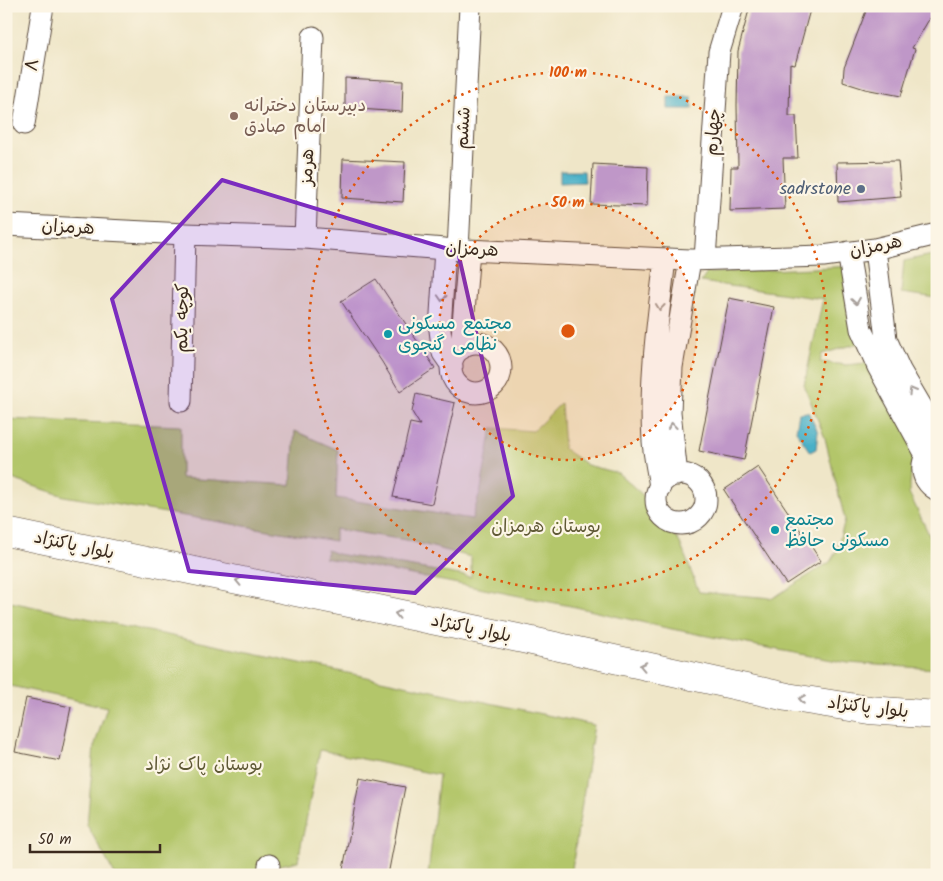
<svg xmlns="http://www.w3.org/2000/svg" width="943" height="881" font-family="Kalam,'Playpen Sans Arabic',sans-serif">
	<style>
		.green { fill: #b3c66a; stroke: #777844 }
		.water { fill: #48b0c7; stroke: #426d72 }
		.building { fill: #bf97c8 }
		.lines { fill: none; stroke-linecap: round; stroke-linejoin: round }
		.minor-casing { stroke: #564638; stroke-width: 23 }
		.major-casing { stroke: #564638; stroke-width: 29 }
		.minor { stroke: #fff; stroke-width: 21 }
		.major { stroke: #fff; stroke-width: 28 }
		.oneway { stroke: #a79f9a }
		.marked { fill: #7b2cbf; fill-opacity: 0.2; stroke: #7b2cbf; stroke-width: 4; stroke-linejoin: round }
		.ring { fill: none; stroke: #df570d; stroke-width: 2.5; stroke-dasharray: 2.5 5 }
		.education-dot { fill: #8d6e63; stroke: #fcf5e5; stroke-width: 2 }
		.service-dot { fill: #5c6f8a; stroke: #fcf5e5; stroke-width: 2 }
		.culture-dot { fill: #0f9aa8; stroke: #fcf5e5; stroke-width: 2 }
		.labels { text-anchor: middle; dominant-baseline: central; stroke-width: 4.5; stroke-linejoin: round; paint-order: stroke }
		.street-label { font-size: 18px; fill: #3b2a1e; stroke: #fcf5e5 }
		.education-label { font-size: 18px; fill: #785e54; stroke: #fcf5e5; text-anchor: start }
		.service-label { font-size: 18px; fill: #4e5e75; stroke: #fcf5e5; text-anchor: end }
		.culture-label { font-size: 18px; fill: #0d838f; stroke: #fcf5e5; text-anchor: start }
		.park-label { font-size: 18px; fill: #5f5935; stroke: #fcf5e5 }
		.centre { fill: #df570d; stroke: #fcf5e5; stroke-width: 2.5 }
		.ring-label { font-size: 15px; text-anchor: middle; font-weight: bold; fill: #df570d; stroke: #fcf5e5; stroke-width: 4.5; stroke-linejoin: round; paint-order: stroke }
	</style>
	<rect width="100%" height="100%" fill="#fcf5e5"/>
	<filter id="ink" filterUnits="userSpaceOnUse"><feTurbulence type="fractalNoise" baseFrequency=".02" numOctaves="2"/><feDisplacementMap in="SourceGraphic" scale="10" xChannelSelector="R" yChannelSelector="G"/><feConvolveMatrix kernelMatrix="1 2 1 2 8 2 1 2 1" color-interpolation-filters="sRGB"/></filter>
	<filter id="wash" filterUnits="userSpaceOnUse"><feTurbulence type="fractalNoise" baseFrequency=".0096" numOctaves="4" result="noise"/><feDisplacementMap in="SourceGraphic" scale="20" xChannelSelector="R" yChannelSelector="G"/><feGaussianBlur stdDeviation="1.12" result="paint"/><feColorMatrix in="noise" values="0 0 0 0 0 0 0 0 0 0 0 0 0 0 0 0 0 1.4 0 .05"/><feComposite in="paint" operator="in"/></filter>
	<g filter="url(#wash)">
		<rect width="100%" height="100%" fill="#efe6c8"/>
		<path class="green" d="M 937,254 L 937,298 L 901,293 L 904,261 Z
			M 856,266 L 866,341 L 822,354 L 820,362 L 846,365 L 877,362 L 915,439 L 909,493 L 937,551 L 937,669 L 848,663 L 768,648 L 667,628 L 576,607 L 325,558 L 327,550 L 337,554 L 471,577 L 471,557 L 406,540 L 335,529 L 335,541 L 64,496 L 6,477 L 6,419 L 181,426 L 181,478 L 291,485 L 295,431 L 338,450 L 336,498 L 472,519 L 481,489 L 492,428 L 533,431 L 561,403 L 564,449 L 587,465 L 618,473 L 653,504 L 680,543 L 699,592 L 773,598 L 830,562 L 836,552 L 845,520 L 825,438 L 804,385 L 823,299 L 701,282 L 707,273 Z
			M 6,601 L 594,725 L 571,875 L 428,875 L 439,775 L 320,750 L 298,861 L 254,871 L 253,875 L 115,875 L 87,825 L 94,747 L 107,707 L 6,685 Z"/>
		<path class="water" d="M 668,97 L 692,97 L 692,109 L 668,109 Z
			M 560,171 L 584,171 L 585,182 L 560,183 Z
			M 808,412 L 818,432 L 816,449 L 810,452 L 796,431 L 799,413 Z"/>
		<g id="blocks">
			<path class="building" d="M 750,6 L 811,6 L 795,65 L 790,64 L 789,116 L 796,116 L 798,158 L 783,158 L 785,209 L 730,211 L 731,167 L 738,167 L 737,105 L 738,51 Z
				M 868,6 L 937,6 L 912,48 L 915,49 L 901,96 L 865,89 L 843,82 L 844,68 Z
				M 345,78 L 403,81 L 402,112 L 345,108 Z
				M 343,159 L 405,162 L 403,202 L 342,198 Z
				M 898,161 L 901,197 L 838,202 L 837,162 Z
				M 593,164 L 648,167 L 647,206 L 591,204 Z
				M 376,279 L 435,368 L 400,392 L 382,362 L 341,301 Z
				M 729,298 L 774,307 L 744,460 L 699,451 Z
				M 416,394 L 455,403 L 432,504 L 393,497 L 410,423 L 420,425 L 412,412 Z
				M 758,467 L 821,561 L 786,584 L 724,490 Z
				M 26,698 L 71,707 L 60,761 L 15,752 Z
				M 360,778 L 405,787 L 388,875 L 342,875 Z"/>
		</g>
	</g>
	<g filter="url(#ink)">
		<use href="#blocks" fill-opacity="0" stroke="#564638" stroke-width="1"/>
		<g class="lines">
			<g class="minor-casing">
				<path id="minor" d="M 24,124 L 43,6
					M 6,225 L 185,234 L 305,238 L 445,249 L 690,260 L 823,256 L 875,249 L 937,234
					M 305,238 L 313,37
					M 445,249 L 440,330 L 443,353 L 452,366
					M 875,249 L 886,339 L 900,370 L 937,433
					M 458,250 L 470,6
					M 848,252 L 861,329 L 878,367 L 926,455
					M 705,259 L 719,52 L 733,6
					M451 368a25 25 0 1 1 50 0a25 25 0 1 1-50 0Z
					M 461,349 L 469,250
					M 181,401 L 185,234
					M 937,445 C 918,456 918,480 937,490
					M656 499a25 25 0 1 1 50 0a25 25 0 1 1-50 0Z
					M 677,475 L 670,412 L 672,367 L 690,260
					M 660,487 C 658,472 654,456 653,441 C 649,380 658,319 665,259
					M 268,875 L 269,865"/>
			</g>
			<g class="major-casing">
				<path id="major" d="M 6,532 L 523,639 L 787,697 L 869,710 L 937,715"/>
			</g>
			<use href="#minor" class="minor"/>
			<use href="#major" class="major"/>
		</g>
		<defs><path id="oneway-chevron" d="M-2-3.5L2.5 0L-2 3.5" fill="none" stroke-width="1.6" stroke-linecap="round" stroke-linejoin="round" transform="scale(1.25)"/></defs>
		<g class="oneway">
			<use href="#oneway-chevron" transform="translate(442 298) rotate(93)"/>
			<use href="#oneway-chevron" transform="translate(856 301) rotate(81)"/>
			<use href="#oneway-chevron" transform="translate(660 307) rotate(96)"/>
			<use href="#oneway-chevron" transform="translate(912 391) rotate(-120)"/>
			<use href="#oneway-chevron" transform="translate(672 426) rotate(-96)"/>
			<use href="#oneway-chevron" transform="translate(239 581) rotate(-168)"/>
			<use href="#oneway-chevron" transform="translate(398 614) rotate(-168)"/>
			<use href="#oneway-chevron" transform="translate(643 666) rotate(-168)"/>
			<use href="#oneway-chevron" transform="translate(802 699) rotate(-171)"/>
		</g>
	</g>
	<path class="marked" d="M 222,180 L 458,252 L 513,496 L 415,593 L 189,571 L 112,299 Z"/>
	<circle cx="568" cy="331" r="129" fill="#df570d" fill-opacity=".12"/>
	<g class="ring">
		<circle cx="568" cy="331" r="129"/>
		<circle cx="568" cy="331" r="259"/>
	</g>
	<circle class="education-dot" cx="234" cy="116" r="5"/>
	<circle class="service-dot" cx="861" cy="189" r="5"/>
	<g class="culture-dot">
		<circle cx="388" cy="334" r="5"/>
		<circle cx="775" cy="530" r="5"/>
	</g>
	<g class="labels">
		<g class="street-label">
			<text transform="translate(33 65) rotate(-81)">۸</text>
			<text transform="translate(464 128) rotate(-87)">ششم</text>
			<text transform="translate(714 132) rotate(-86)">چهارم</text>
			<text transform="translate(308 167) rotate(-88)">هرمز</text>
			<text transform="translate(68 228) rotate(3)">هرمزان</text>
			<text transform="translate(876 247) rotate(-11)">هرمزان</text>
			<text transform="translate(472 250) rotate(3)">هرمزان</text>
			<text transform="translate(183 318) rotate(-89)">کوچه یکم</text>
			<text transform="translate(74 546) rotate(12)">بلوار پاکنژاد</text>
			<text transform="translate(471 629) rotate(12)">بلوار پاکنژاد</text>
			<text transform="translate(868 708) rotate(7)">بلوار پاکنژاد</text>
		</g>
		<g class="education-label">
			<text x="244" y="106">دبیرستان دخترانه<tspan x="244" dy="21">امام صادق</tspan></text>
		</g>
		<g class="service-label">
			<text x="851" y="189">sadrstone</text>
		</g>
		<g class="culture-label">
			<text x="398" y="324">مجتمع مسکونی<tspan x="398" dy="21">نظامی گنجوی</tspan></text>
			<text x="785" y="520">مجتمع<tspan x="785" dy="21">مسکونی حافظ</tspan></text>
		</g>
		<g class="park-label">
			<text x="546" y="527">بوستان هرمزان</text>
			<text x="204" y="765">بوستان پاک نژاد</text>
		</g>
	</g>
	<circle cx="568" cy="331" r="8" class="centre"/>
	<g class="ring-label">
		<text x="568" y="77">100 m</text>
		<text x="568" y="207">50 m</text>
	</g>
	<rect width="943" height="881" fill="none" stroke="#fcf5e5" stroke-width="25"/>
	<path d="M30 844v8h130v-8" fill="none" stroke="#3b2a1e" stroke-width="2.5"/>
	<text x="38" y="844" font-size="15" fill="#3b2a1e" stroke="#fcf5e5" stroke-width="4" paint-order="stroke">50 m</text>
</svg>
